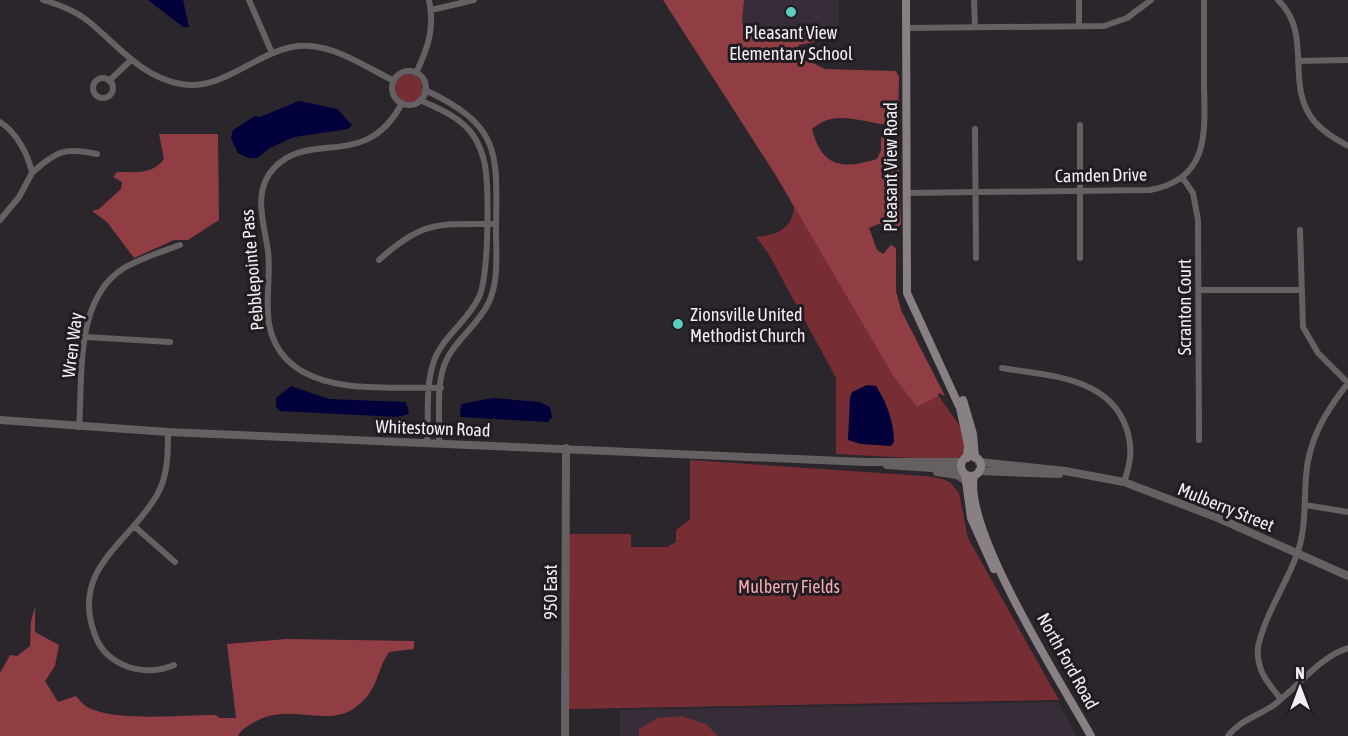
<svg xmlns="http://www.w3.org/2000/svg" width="1348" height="736" font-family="'Asap Condensed',sans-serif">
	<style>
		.built { fill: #372d38 }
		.green { fill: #762d34 }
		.forest { fill: #903e44 }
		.water { fill: #01003b }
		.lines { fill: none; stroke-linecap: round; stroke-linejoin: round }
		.minor { stroke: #656062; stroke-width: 6 }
		.tertiary { stroke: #656062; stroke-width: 8 }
		.secondary { stroke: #888083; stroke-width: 8 }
		.poi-dot { fill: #5bcebb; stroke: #211c22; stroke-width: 2 }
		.labels { text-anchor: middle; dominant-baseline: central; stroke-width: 6; stroke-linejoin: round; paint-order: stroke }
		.poi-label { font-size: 18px; fill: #f2eef3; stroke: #211c22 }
		.street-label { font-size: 18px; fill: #f2eef3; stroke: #211c22 }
		.park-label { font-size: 18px; fill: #f3abad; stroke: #211c22 }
	</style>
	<rect width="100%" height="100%" fill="#2b252c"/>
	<path class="built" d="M 744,0 L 839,0 L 839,32 L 748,29 L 742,23 Z
		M 1058,702 L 1077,736 L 620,736 L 620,710 Z"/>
	<path class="green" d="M395 88a14 14 0 1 1 28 0a14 14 0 1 1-28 0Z
		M 794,206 L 892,374 L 929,382 L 964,432 L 965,455 L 951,460 L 836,454 L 836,378 L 768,253 L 756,237 C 778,234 792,230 794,206 Z
		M 690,460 L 925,476 L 943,479 L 951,483 L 959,493 L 968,538 L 1059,700 L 569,709 L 568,534 L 631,534 L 631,547 L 667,547 L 676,542 L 676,530 L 690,519 Z
		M 681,716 L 706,724 L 718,736 L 639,736 L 639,729 L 658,718 Z"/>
	<path class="forest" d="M 663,0 L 744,0 L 742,23 L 748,29 L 836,32 L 834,38 L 799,45 L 794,51 L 804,59 L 825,69 L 896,71 L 899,77 L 898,120 L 890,125 C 862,123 836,108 812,129 C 822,167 842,170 877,159 L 881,150 L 881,137 L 885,132 L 898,137 L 901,224 L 898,227 L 879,224 L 869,228 L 877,250 L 883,254 L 891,245 L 896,248 L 896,291 L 901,310 L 945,396 L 939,393 L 938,396 L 917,407 L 892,374 L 775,174 Z
		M 159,134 L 218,134 L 219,220 L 188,240 L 174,240 L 134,258 L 107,222 L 92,211 L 99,209 L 121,189 L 122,182 L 113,177 L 117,172 C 136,172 152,175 164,159 Z
		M 35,607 L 35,632 L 59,645 L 55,666 L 45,681 L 58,702 L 76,696 C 81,702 86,708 94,710 C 124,721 182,715 215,715 L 220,718 L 236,718 L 227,644 L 287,639 L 414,641 L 414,649 L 389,652 C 375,673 379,692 353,709 C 324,728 288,700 251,724 C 245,728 241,730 238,736 L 0,736 L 0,673 L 10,655 L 17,656 L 30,646 L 31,621 Z"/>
	<path class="water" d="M 148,0 L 183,0 L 189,27 L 183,27 Z
		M 299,101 L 337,109 L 352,125 L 348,129 L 294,137 L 270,148 L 257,158 L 249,158 L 238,153 L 231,138 L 233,130 L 255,116 L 260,117 Z
		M 867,385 L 876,386 C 887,403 894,422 894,442 L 891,446 L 861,444 L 848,440 L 850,397 L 852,392 Z
		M 291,386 L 329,399 L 406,402 L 409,414 L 397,417 L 280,411 L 276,407 L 276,398 Z
		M 493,398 L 539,402 L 550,407 L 552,417 L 548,422 L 460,417 L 461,404 Z"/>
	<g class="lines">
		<path class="minor" d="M 43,0 C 59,5 74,10 88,21 C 118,45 141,77 181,84 C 227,93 263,42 310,46 C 339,48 368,68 394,81
			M 249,0 L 272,53
			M 974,0 L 975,27
			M 1079,0 L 1079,27
			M 1278,0 C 1314,34 1284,85 1314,121 C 1323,132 1336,139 1348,146
			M 431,10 L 474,0
			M 907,28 L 1104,26 L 1127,18 L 1151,0
			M 1298,61 L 1348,60
			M392 88a17 17 0 1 1 34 0a17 17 0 1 1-34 0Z
			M 416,73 C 428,48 435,28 429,0
			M93 88a10 10 0 1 1 20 0a10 10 0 1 1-20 0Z
			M 109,81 L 131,60
			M 425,90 C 502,126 497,153 496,230 C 496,254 499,280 489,302 C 478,326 453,341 444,366 C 436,389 440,419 439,443
			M 420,100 C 440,109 460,117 473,135 C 479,144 483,155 485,165 C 489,191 489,275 479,297 C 468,321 443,336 434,361 C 425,386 429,416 427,443
			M 402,103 C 366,172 311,129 274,168 C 252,191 264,223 268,251 C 271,275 265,300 269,324 C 283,400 383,386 441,388
			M 0,122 C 17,133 28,154 32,173 L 19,197 L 0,220
			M 1080,125 L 1080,258
			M 975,129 L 976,258
			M 32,173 C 56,151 65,147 97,154
			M 1182,177 L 1193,193 L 1198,220 L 1199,440
			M 906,193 L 1150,190 C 1210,179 1205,132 1204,84 C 1204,56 1204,28 1204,0
			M 1300,230 L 1303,327 L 1318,353 L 1348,383
			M 379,260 C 423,220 439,224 496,224
			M 1199,290 L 1300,290
			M 86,337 L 170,342
			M 1002,368 C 1047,376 1108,376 1126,427 C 1133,447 1131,462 1124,482
			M 79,427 C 83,376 74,299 124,268 C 141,258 161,252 180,245
			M 168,432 C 168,453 168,476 157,495 C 131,541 73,567 93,629 C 97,643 103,653 116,661 C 133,672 156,673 174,665
			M 1305,505 L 1348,512
			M 134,526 L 175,562
			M 1281,699 C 1267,682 1256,670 1258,647 C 1265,614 1286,585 1297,554 C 1306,530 1304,503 1306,477 C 1308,440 1326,411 1348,383
			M 1228,736 C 1240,720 1258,716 1274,705 C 1298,687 1319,657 1348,648"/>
		<path class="tertiary" d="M 0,420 L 168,432 L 865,462 L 962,462
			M 979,462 L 1065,471 L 1124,482 L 1218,518 L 1348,576
			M 887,465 L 962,470
			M 979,471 L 1059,474
			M 937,472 L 957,475 L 966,481
			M 565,736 L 566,448"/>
		<path class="secondary" d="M 906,0 L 907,293 L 960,408 L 968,445 L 967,458
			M 963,400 L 973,434 L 975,458
			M961 466a10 10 0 1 1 20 0a10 10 0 1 1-20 0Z
			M 965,474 L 971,518 L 994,569
			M 974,476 C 963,530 1062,684 1091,736"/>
	</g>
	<g class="poi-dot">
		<circle cx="791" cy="12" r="6"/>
		<circle cx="678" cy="324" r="6"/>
	</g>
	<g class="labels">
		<g class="poi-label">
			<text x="791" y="32">Pleasant View<tspan x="791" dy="21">Elementary School</tspan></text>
			<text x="690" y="314" text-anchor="start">Zionsville United<tspan x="690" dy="21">Methodist Church</tspan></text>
		</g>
		<g class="street-label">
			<text transform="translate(890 167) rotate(-90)">Pleasant View Road</text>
			<text transform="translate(1101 175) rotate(-1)">Camden Drive</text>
			<text transform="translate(252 270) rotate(-95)">Pebblepointe Pass</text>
			<text transform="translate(1184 307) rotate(-90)">Scranton Court</text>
			<text transform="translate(72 345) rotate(-83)">Wren Way</text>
			<text transform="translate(433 428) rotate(2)">Whitestown Road</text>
			<text transform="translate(1226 507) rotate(22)">Mulberry Street</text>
			<text transform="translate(550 592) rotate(-90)">950 East</text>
			<text transform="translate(1068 661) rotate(61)">North Ford Road</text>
		</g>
		<g class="park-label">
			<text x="789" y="586">Mulberry Fields</text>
		</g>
	</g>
	<g transform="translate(1300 688)" stroke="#211c22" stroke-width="4.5" paint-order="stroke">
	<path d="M0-4.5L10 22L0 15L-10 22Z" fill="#f2eef3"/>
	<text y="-9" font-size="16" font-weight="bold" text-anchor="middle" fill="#f2eef3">N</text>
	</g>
</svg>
